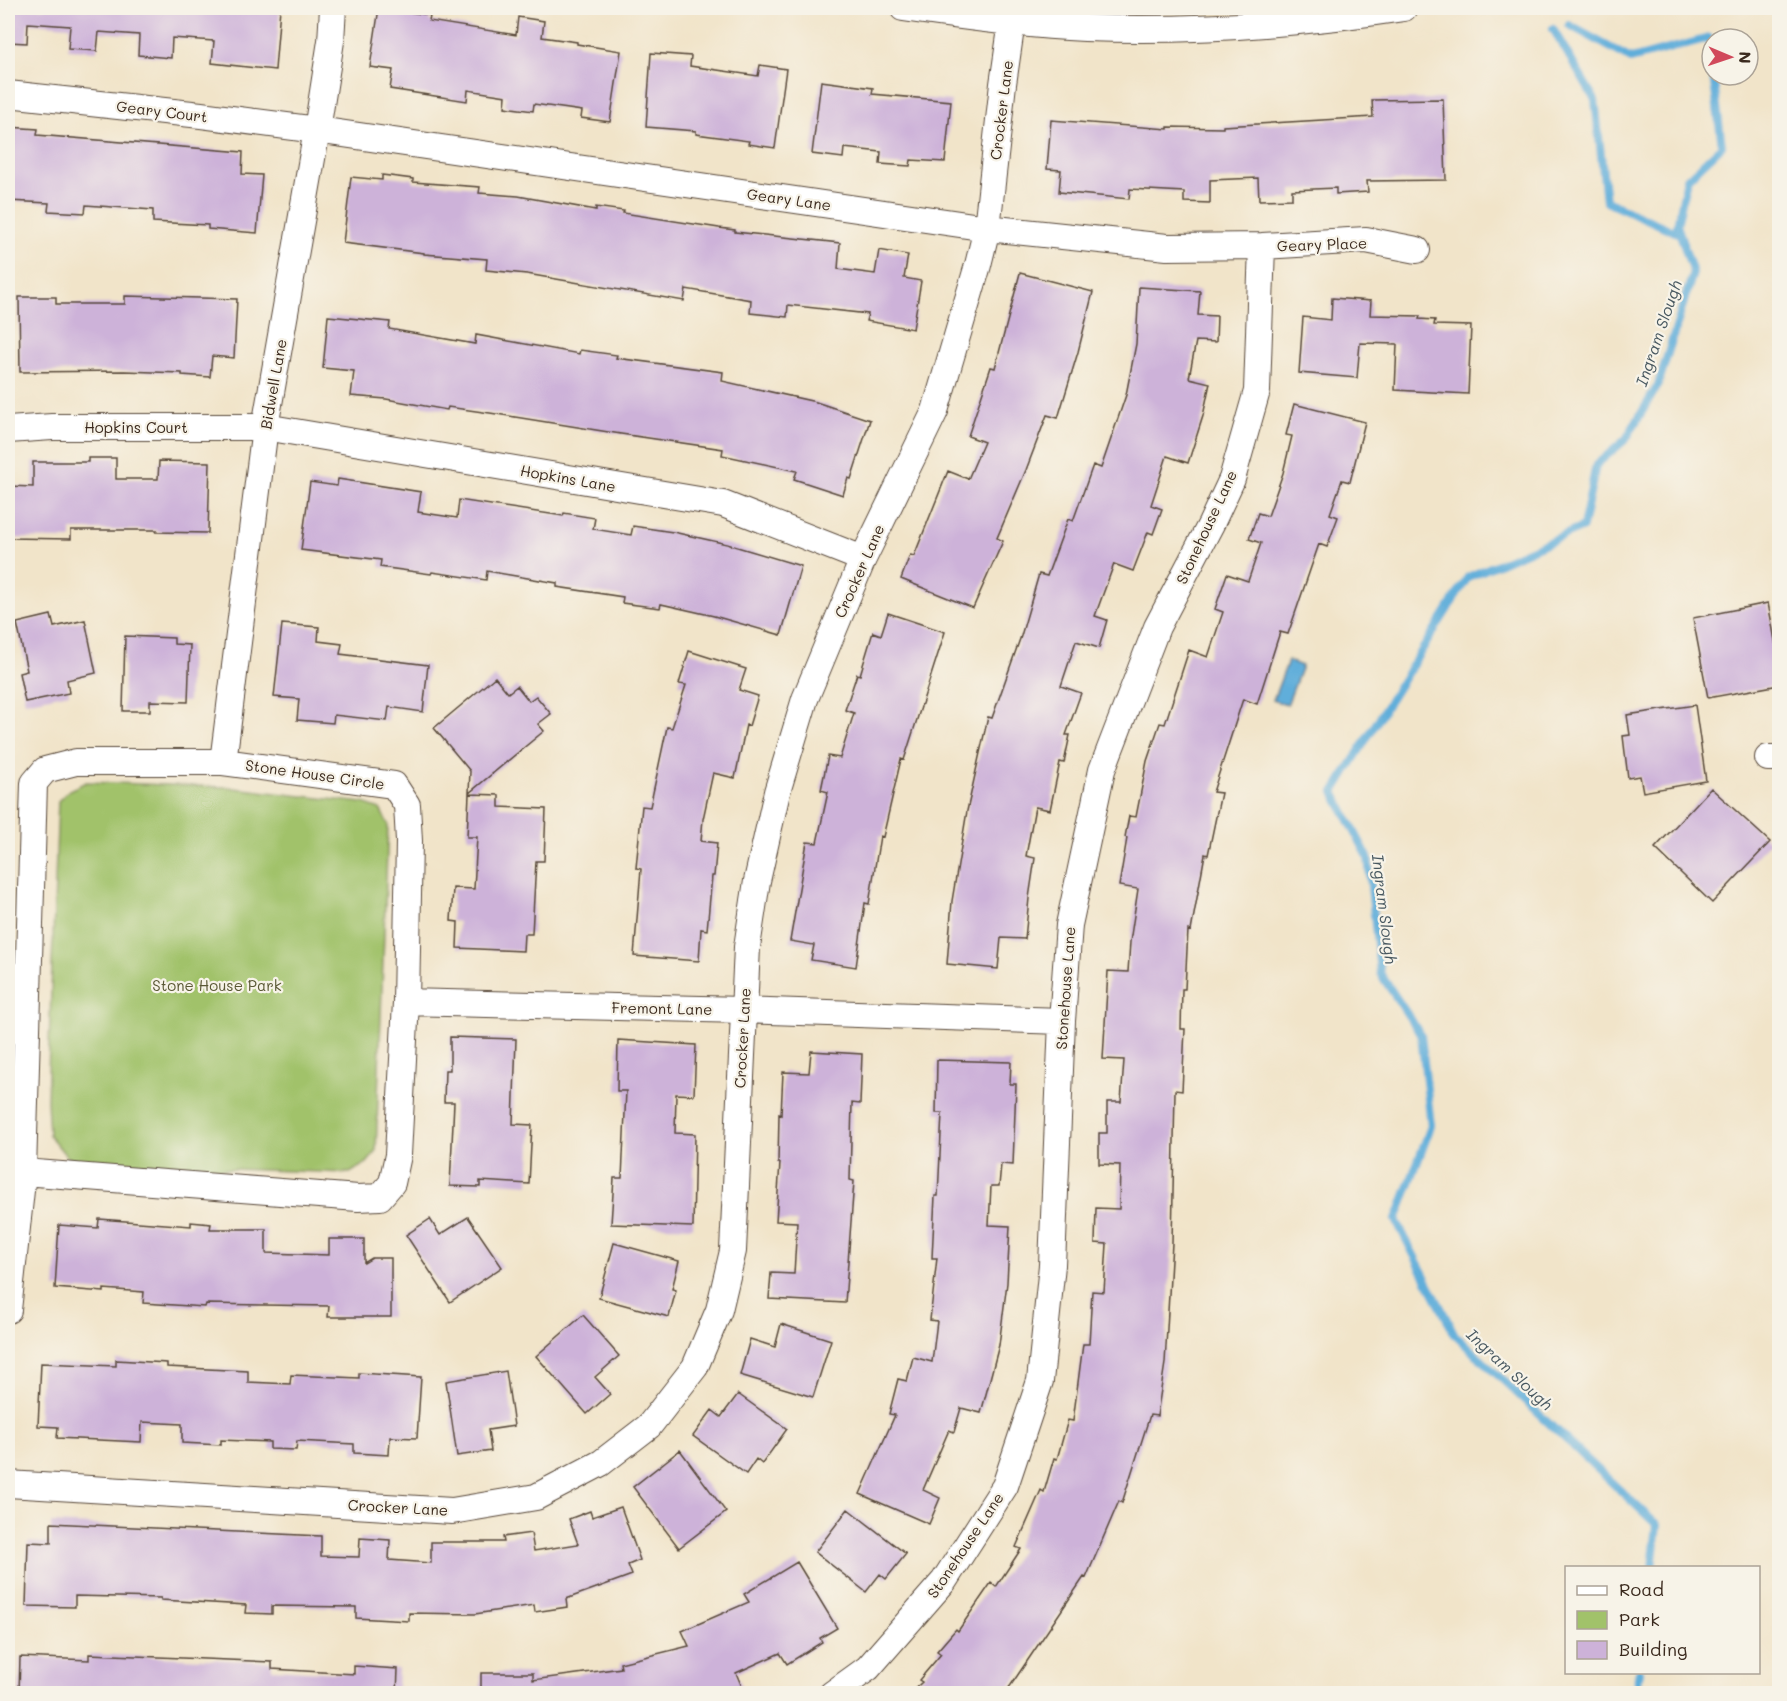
<svg xmlns="http://www.w3.org/2000/svg" width="1787" height="1701" font-family="Mali,sans-serif">
	<style>
		.green { fill: #a1c26a; stroke: #6e7644; stroke-width: 1.5 }
		.water { fill: #61aeda; stroke: #4e6c7c; stroke-width: 1.5 }
		.lines { fill: none; stroke-linecap: round; stroke-linejoin: round }
		.stream { stroke: #61aeda; stroke-width: 8 }
		.building { fill: #cdb2d9 }
		.minor-casing { stroke: #564638; stroke-width: 28 }
		.minor { stroke: #fff; stroke-width: 26 }
		.labels { text-anchor: middle; dominant-baseline: central; stroke-width: 4.5; stroke-linejoin: round; paint-order: stroke }
		.street-label { font-size: 15px; fill: #3b2a1e; stroke: #f7f3e8 }
		.park-label { font-size: 15px; fill: #5a5835; stroke: #f7f3e8 }
		.water-label { font-size: 16px; font-style: italic; fill: #485860; stroke: #f7f3e8 }
	</style>
	<rect width="100%" height="100%" fill="#f7f3e8"/>
	<filter id="ink" filterUnits="userSpaceOnUse"><feTurbulence type="fractalNoise" baseFrequency=".0167" numOctaves="2"/><feDisplacementMap in="SourceGraphic" scale="12" xChannelSelector="R" yChannelSelector="G"/><feConvolveMatrix kernelMatrix="1 2 1 2 8 2 1 2 1" color-interpolation-filters="sRGB"/></filter>
	<filter id="wash" filterUnits="userSpaceOnUse"><feTurbulence type="fractalNoise" baseFrequency=".008" numOctaves="4" result="noise"/><feDisplacementMap in="SourceGraphic" scale="24" xChannelSelector="R" yChannelSelector="G"/><feGaussianBlur stdDeviation="1.35" result="paint"/><feColorMatrix in="noise" values="0 0 0 0 0 0 0 0 0 0 0 0 0 0 0 0 0 1.4 0 .05"/><feComposite in="paint" operator="in"/></filter>
	<g filter="url(#wash)">
		<rect width="100%" height="100%" fill="#f1e4c9"/>
		<path class="green" d="M 86,782 L 225,787 L 363,803 L 380,809 L 388,824 L 376,1152 L 367,1163 L 350,1173 L 203,1168 L 81,1161 L 68,1158 L 49,1135 L 47,1101 L 58,801 L 69,790 Z"/>
		<path class="water" d="M 1288,661 L 1302,666 L 1287,705 L 1273,700 Z"/>
		<g class="lines">
			<path class="stream" d="M 1569,25 L 1631,59 L 1709,38 L 1712,64
				M 1553,29 L 1595,100 L 1606,201 L 1680,234
				M 1652,1568 L 1657,1525 L 1455,1335 L 1396,1220 L 1431,1126 L 1421,1035 L 1380,973 L 1368,857 L 1334,792 L 1389,702 L 1468,577 L 1583,527 L 1596,465 L 1626,439 L 1658,385 L 1693,273 L 1677,225 L 1687,179 L 1722,146 L 1713,75
				M 1635,1694 L 1639,1672"/>
		</g>
		<g id="blocks">
			<path class="building" d="M 8,8 L 280,8 L 275,70 L 212,63 L 214,41 L 172,38 L 171,58 L 138,55 L 139,35 L 99,32 L 97,51 L 68,49 L 70,26 L 28,23 L 27,43 L 8,42 Z
				M 379,8 L 430,15 L 429,21 L 516,35 L 518,17 L 544,21 L 542,37 L 577,42 L 577,44 L 621,51 L 610,122 L 581,118 L 582,111 L 534,104 L 533,111 L 505,107 L 506,96 L 468,90 L 467,101 L 390,89 L 393,70 L 370,67 Z
				M 651,53 L 691,56 L 690,66 L 758,76 L 760,65 L 786,69 L 775,148 L 748,144 L 749,141 L 696,134 L 696,131 L 646,127 Z
				M 821,81 L 873,88 L 872,94 L 951,101 L 945,162 L 911,160 L 910,166 L 880,164 L 881,152 L 844,148 L 843,158 L 812,154 Z
				M 1443,99 L 1446,180 L 1367,181 L 1368,192 L 1336,194 L 1336,188 L 1292,190 L 1292,199 L 1259,200 L 1258,178 L 1210,180 L 1210,203 L 1184,202 L 1184,192 L 1130,189 L 1129,199 L 1059,192 L 1061,170 L 1047,169 L 1051,120 L 1168,129 L 1168,127 L 1223,128 L 1223,126 L 1373,117 L 1372,100 Z
				M 8,127 L 38,129 L 37,135 L 243,152 L 242,174 L 262,175 L 257,233 L 208,229 L 208,225 L 153,222 L 153,210 L 86,205 L 85,213 L 48,211 L 49,203 L 8,201 Z
				M 382,175 L 413,179 L 413,182 L 480,187 L 479,193 L 518,196 L 596,210 L 596,207 L 624,211 L 623,213 L 719,228 L 735,230 L 735,232 L 840,243 L 838,269 L 875,274 L 879,250 L 908,255 L 904,278 L 921,281 L 913,329 L 866,321 L 868,314 L 788,305 L 787,317 L 750,313 L 751,300 L 686,289 L 684,301 L 527,274 L 486,270 L 487,259 L 424,254 L 424,253 L 343,243 L 351,177 L 382,180 Z
				M 1020,273 L 1093,292 L 1078,352 L 1058,418 L 1047,415 L 1026,470 L 997,538 L 1003,541 L 973,608 L 901,579 L 910,555 L 914,556 L 948,471 L 968,479 L 984,442 L 968,436 L 991,367 L 995,368 Z
				M 1139,287 L 1200,291 L 1198,315 L 1217,316 L 1216,342 L 1196,341 L 1189,378 L 1210,383 L 1203,416 L 1188,463 L 1167,456 L 1151,505 L 1162,509 L 1153,534 L 1148,532 L 1133,571 L 1114,564 L 1095,616 L 1107,620 L 1099,648 L 1076,641 L 1061,686 L 1081,693 L 1066,735 L 1070,735 L 1064,763 L 1060,762 L 1050,810 L 1035,807 L 1026,856 L 1035,858 L 1029,898 L 1025,939 L 1001,938 L 998,969 L 947,964 L 952,901 L 967,811 L 988,717 L 992,718 L 1021,636 L 1039,574 L 1047,576 L 1068,519 L 1073,521 L 1093,465 L 1101,468 L 1126,395 L 1136,344 Z
				M 125,296 L 237,299 L 234,358 L 212,356 L 210,377 L 182,375 L 182,373 L 124,371 L 20,372 L 19,297 L 56,297 L 56,304 L 125,304 Z
				M 1332,298 L 1371,301 L 1370,315 L 1420,316 L 1419,319 L 1435,320 L 1434,325 L 1471,326 L 1468,394 L 1395,390 L 1397,344 L 1360,343 L 1357,378 L 1299,373 L 1303,317 L 1331,320 Z
				M 328,316 L 390,322 L 389,329 L 475,344 L 476,335 L 579,354 L 580,350 L 617,355 L 616,358 L 723,372 L 722,381 L 816,402 L 870,420 L 851,479 L 848,478 L 843,495 L 794,479 L 797,471 L 722,455 L 723,449 L 621,434 L 490,413 L 448,407 L 447,410 L 386,399 L 351,396 L 354,371 L 323,368 Z
				M 1294,404 L 1365,422 L 1350,482 L 1342,480 L 1330,514 L 1338,517 L 1327,547 L 1319,544 L 1288,634 L 1280,632 L 1257,704 L 1243,699 L 1213,792 L 1221,793 L 1208,855 L 1205,854 L 1191,931 L 1188,930 L 1185,989 L 1182,989 L 1181,1029 L 1185,1029 L 1182,1091 L 1175,1090 L 1172,1243 L 1165,1363 L 1157,1416 L 1150,1415 L 1122,1503 L 1119,1501 L 1086,1578 L 1084,1577 L 1011,1685 L 1004,1694 L 909,1694 L 922,1682 L 919,1680 L 941,1654 L 937,1651 L 956,1629 L 958,1631 L 991,1583 L 996,1587 L 1021,1549 L 1016,1547 L 1041,1490 L 1044,1492 L 1054,1458 L 1057,1459 L 1068,1420 L 1073,1421 L 1083,1344 L 1089,1344 L 1092,1291 L 1104,1292 L 1107,1244 L 1095,1243 L 1096,1208 L 1119,1209 L 1120,1165 L 1099,1164 L 1099,1133 L 1107,1133 L 1107,1102 L 1121,1102 L 1124,1060 L 1103,1059 L 1108,971 L 1128,972 L 1130,942 L 1138,889 L 1119,886 L 1127,838 L 1125,837 L 1129,816 L 1136,817 L 1147,761 L 1160,723 L 1165,724 L 1189,650 L 1208,657 L 1223,612 L 1215,609 L 1227,574 L 1248,581 L 1261,543 L 1249,539 L 1258,513 L 1268,516 L 1283,473 L 1292,436 L 1286,435 Z
				M 88,458 L 116,458 L 116,479 L 158,479 L 159,461 L 210,462 L 208,533 L 156,532 L 157,530 L 71,530 L 71,539 L 8,538 L 8,486 L 33,487 L 33,462 L 88,462 Z
				M 338,479 L 421,492 L 418,512 L 457,518 L 459,500 L 563,516 L 564,513 L 595,518 L 593,529 L 631,535 L 633,526 L 673,532 L 727,544 L 801,566 L 781,635 L 714,616 L 661,604 L 660,608 L 622,603 L 623,597 L 557,587 L 557,583 L 487,571 L 486,580 L 432,572 L 431,574 L 380,567 L 381,560 L 301,550 L 310,482 L 337,486 Z
				M 1768,603 L 1779,662 L 1779,685 L 1708,698 L 1693,618 Z
				M 888,613 L 945,632 L 904,760 L 901,759 L 883,837 L 880,836 L 869,904 L 865,903 L 856,967 L 811,960 L 814,945 L 790,941 L 807,842 L 817,843 L 828,792 L 821,790 L 828,756 L 840,758 L 854,713 L 845,710 L 857,674 L 860,675 L 873,632 L 881,635 Z
				M 51,615 L 54,627 L 85,620 L 96,673 L 67,680 L 69,693 L 25,702 L 19,673 L 27,671 L 17,623 Z
				M 282,624 L 319,627 L 318,641 L 342,644 L 340,654 L 428,665 L 423,712 L 389,707 L 387,721 L 334,715 L 333,723 L 297,720 L 299,699 L 274,697 Z
				M 125,636 L 174,638 L 174,644 L 190,645 L 188,702 L 150,701 L 150,711 L 123,711 Z
				M 689,651 L 746,669 L 739,690 L 758,696 L 749,726 L 746,725 L 735,778 L 713,773 L 703,819 L 701,841 L 717,843 L 714,876 L 712,876 L 707,930 L 701,929 L 699,961 L 634,956 L 641,869 L 636,868 L 642,806 L 650,807 L 667,727 L 672,728 L 686,685 L 679,684 Z
				M 495,677 L 508,693 L 517,686 L 529,701 L 536,696 L 551,714 L 538,724 L 544,731 L 469,793 L 470,771 L 434,728 Z
				M 1695,705 L 1706,781 L 1643,792 L 1640,776 L 1628,778 L 1623,736 L 1630,735 L 1627,715 Z
				M 1711,788 L 1770,842 L 1712,903 L 1655,848 Z
				M 469,794 L 499,795 L 499,807 L 546,809 L 544,861 L 536,861 L 532,934 L 524,934 L 523,951 L 457,948 L 458,922 L 451,921 L 453,888 L 474,889 L 477,837 L 467,837 Z
				M 450,1037 L 516,1039 L 513,1124 L 532,1125 L 529,1184 L 480,1181 L 480,1187 L 450,1186 L 454,1102 L 444,1102 L 445,1070 L 450,1070 Z
				M 618,1040 L 696,1045 L 694,1095 L 676,1094 L 675,1133 L 695,1134 L 693,1227 L 611,1224 L 614,1178 L 622,1178 L 626,1091 L 617,1091 Z
				M 811,1051 L 862,1054 L 860,1104 L 852,1103 L 850,1180 L 854,1181 L 845,1303 L 769,1299 L 771,1273 L 794,1274 L 797,1222 L 776,1221 L 780,1163 L 778,1163 L 779,1114 L 781,1115 L 783,1072 L 809,1073 Z
				M 937,1060 L 1011,1062 L 1010,1084 L 1016,1084 L 1013,1165 L 1001,1164 L 999,1186 L 991,1186 L 989,1225 L 1010,1226 L 1007,1283 L 999,1345 L 981,1413 L 961,1408 L 954,1432 L 949,1430 L 923,1490 L 940,1498 L 929,1524 L 860,1494 L 895,1415 L 889,1414 L 898,1379 L 907,1381 L 913,1357 L 932,1362 L 937,1321 L 930,1320 L 937,1258 L 932,1258 L 935,1196 L 938,1196 L 942,1113 L 936,1113 Z
				M 468,1217 L 502,1267 L 450,1302 L 406,1235 L 430,1219 L 440,1235 Z
				M 99,1219 L 191,1226 L 191,1222 L 211,1224 L 210,1229 L 266,1229 L 266,1253 L 329,1255 L 329,1239 L 364,1239 L 364,1263 L 372,1258 L 391,1258 L 391,1317 L 328,1317 L 329,1306 L 206,1304 L 205,1307 L 143,1303 L 144,1292 L 104,1289 L 104,1292 L 55,1288 L 59,1225 L 98,1228 Z
				M 614,1243 L 679,1261 L 672,1289 L 676,1290 L 669,1317 L 599,1298 Z
				M 583,1315 L 619,1356 L 595,1377 L 610,1394 L 587,1414 L 536,1356 Z
				M 781,1324 L 831,1340 L 813,1397 L 740,1375 L 750,1339 L 775,1347 Z
				M 116,1360 L 167,1363 L 167,1367 L 248,1371 L 248,1382 L 290,1384 L 291,1375 L 359,1378 L 359,1373 L 421,1377 L 417,1438 L 390,1437 L 389,1455 L 354,1453 L 354,1444 L 297,1441 L 296,1450 L 270,1449 L 270,1442 L 221,1440 L 221,1445 L 182,1443 L 182,1424 L 142,1422 L 141,1442 L 57,1438 L 58,1427 L 38,1426 L 41,1363 L 116,1366 Z
				M 506,1371 L 514,1426 L 488,1430 L 491,1451 L 457,1456 L 446,1381 Z
				M 738,1394 L 787,1429 L 762,1464 L 756,1459 L 746,1474 L 693,1436 L 712,1410 L 721,1417 Z
				M 680,1450 L 726,1512 L 679,1548 L 633,1487 Z
				M 621,1507 L 640,1560 L 628,1565 L 632,1575 L 566,1599 L 567,1607 L 535,1612 L 534,1605 L 475,1614 L 409,1613 L 409,1621 L 356,1618 L 356,1607 L 272,1606 L 272,1614 L 245,1613 L 246,1605 L 161,1600 L 161,1598 L 75,1596 L 75,1607 L 26,1606 L 28,1542 L 51,1543 L 51,1523 L 321,1536 L 321,1556 L 359,1557 L 360,1538 L 390,1540 L 389,1560 L 431,1563 L 431,1542 L 504,1542 L 503,1537 L 531,1533 L 534,1551 L 578,1544 L 569,1519 L 590,1511 L 592,1517 Z
				M 848,1509 L 906,1554 L 886,1579 L 880,1574 L 866,1592 L 815,1552 Z
				M 797,1562 L 837,1628 L 820,1638 L 822,1642 L 787,1664 L 780,1653 L 736,1673 L 745,1694 L 481,1694 L 481,1673 L 533,1673 L 533,1680 L 621,1668 L 620,1663 L 689,1646 L 682,1631 L 749,1602 L 744,1594 Z
				M 89,1654 L 272,1662 L 272,1669 L 354,1674 L 354,1666 L 398,1669 L 397,1694 L 19,1694 L 20,1657 L 89,1660 Z"/>
		</g>
	</g>
	<g filter="url(#ink)">
		<use href="#blocks" fill-opacity="0" stroke="#564638" stroke-width="1.5"/>
		<g class="lines">
			<g class="minor-casing">
				<path id="minor" d="M 903,8 C 963,17 1025,25 1085,28 C 1192,32 1299,24 1404,8
					M 8,94 L 201,115 L 317,130 L 987,228 L 1167,247 L 1262,246 L 1366,240 L 1417,250
					M 8,430 L 52,427 L 265,427 L 723,504 L 863,559
					M 1768,758 L 1780,758
					M 223,762 L 265,427 L 317,130 L 331,41 L 333,8
					M 406,1002 L 743,1010 L 1062,1021
					M 8,1310 L 23,1172 L 34,783 L 45,770 L 76,762 L 223,762 L 394,785 L 407,805 L 409,841 L 406,1002 L 398,1155 L 392,1183 L 380,1197 L 358,1198 L 23,1172
					M 8,1484 L 452,1511 L 536,1497 L 601,1463 L 649,1426 L 695,1367 L 719,1310 L 733,1251 L 747,947 L 757,881 L 777,792 L 805,699 L 863,559 L 935,411 L 978,265 L 987,228 L 1003,84 L 1014,8
					M 832,1694 L 868,1668 L 944,1581 L 1005,1486 L 1040,1381 L 1052,1265 L 1062,1021 L 1069,925 L 1102,770 L 1157,627 L 1211,524 L 1232,479 L 1257,391 L 1262,246"/>
			</g>
			<use href="#minor" class="minor"/>
		</g>
	</g>
	<g class="labels">
		<g class="street-label">
			<text transform="translate(1001 110) rotate(-83)">Crocker Lane</text>
			<text transform="translate(162 111) rotate(7)">Geary Court</text>
			<text transform="translate(789 199) rotate(8)">Geary Lane</text>
			<text transform="translate(1322 244) rotate(-2)">Geary Place</text>
			<text transform="translate(273 384) rotate(-80)">Bidwell Lane</text>
			<text x="136" y="427">Hopkins Court</text>
			<text transform="translate(568 478) rotate(10)">Hopkins Lane</text>
			<text transform="translate(1206 527) rotate(-65)">Stonehouse Lane</text>
			<text transform="translate(859 571) rotate(-66)">Crocker Lane</text>
			<text transform="translate(315 774) rotate(8)">Stone House Circle</text>
			<text transform="translate(1065 988) rotate(-86)">Stonehouse Lane</text>
			<text transform="translate(662 1008) rotate(1)">Fremont Lane</text>
			<text transform="translate(742 1038) rotate(-87)">Crocker Lane</text>
			<text transform="translate(398 1507) rotate(3)">Crocker Lane</text>
			<text transform="translate(965 1545) rotate(-56)">Stonehouse Lane</text>
		</g>
		<g class="park-label">
			<text x="217" y="985">Stone House Park</text>
		</g>
		<g class="water-label">
			<text transform="translate(1658 333) rotate(-71)">Ingram Slough</text>
			<text transform="translate(1385 909) rotate(83)">Ingram Slough</text>
			<text transform="translate(1510 1369) rotate(43)">Ingram Slough</text>
		</g>
	</g>
	<rect width="1787" height="1701" fill="none" stroke="#f7f3e8" stroke-width="30"/>
	<rect x="1565" y="1566" width="195" height="108" fill="#f7f3e8" stroke="#aca397" stroke-width="1.5"/>
	<rect x="1577" y="1586" width="30" height="9" fill="#ffffff" stroke="#aca397" stroke-width="1.5"/>
	<text x="1619" y="1596" font-size="18" fill="#3b2a1e">Road</text>
	<rect x="1577" y="1611" width="30" height="18" fill="#a1c26a" stroke="#aca397" stroke-width="1.5"/>
	<text x="1619" y="1626" font-size="18" fill="#3b2a1e">Park</text>
	<rect x="1577" y="1641" width="30" height="18" fill="#cdb2d9" stroke="#aca397" stroke-width="1.5"/>
	<text x="1619" y="1656" font-size="18" fill="#3b2a1e">Building</text>
	<g transform="translate(1730 57) rotate(92)"><circle r="28" fill="#f7f3e8" stroke="#aca397" stroke-width="1.5"/>
	<path d="M0-4.5L10 22L0 15L-10 22Z" fill="#d1495b"/>
	<text y="-9" font-size="16" font-weight="bold" text-anchor="middle" fill="#3b2a1e">N</text>
	</g>
</svg>
